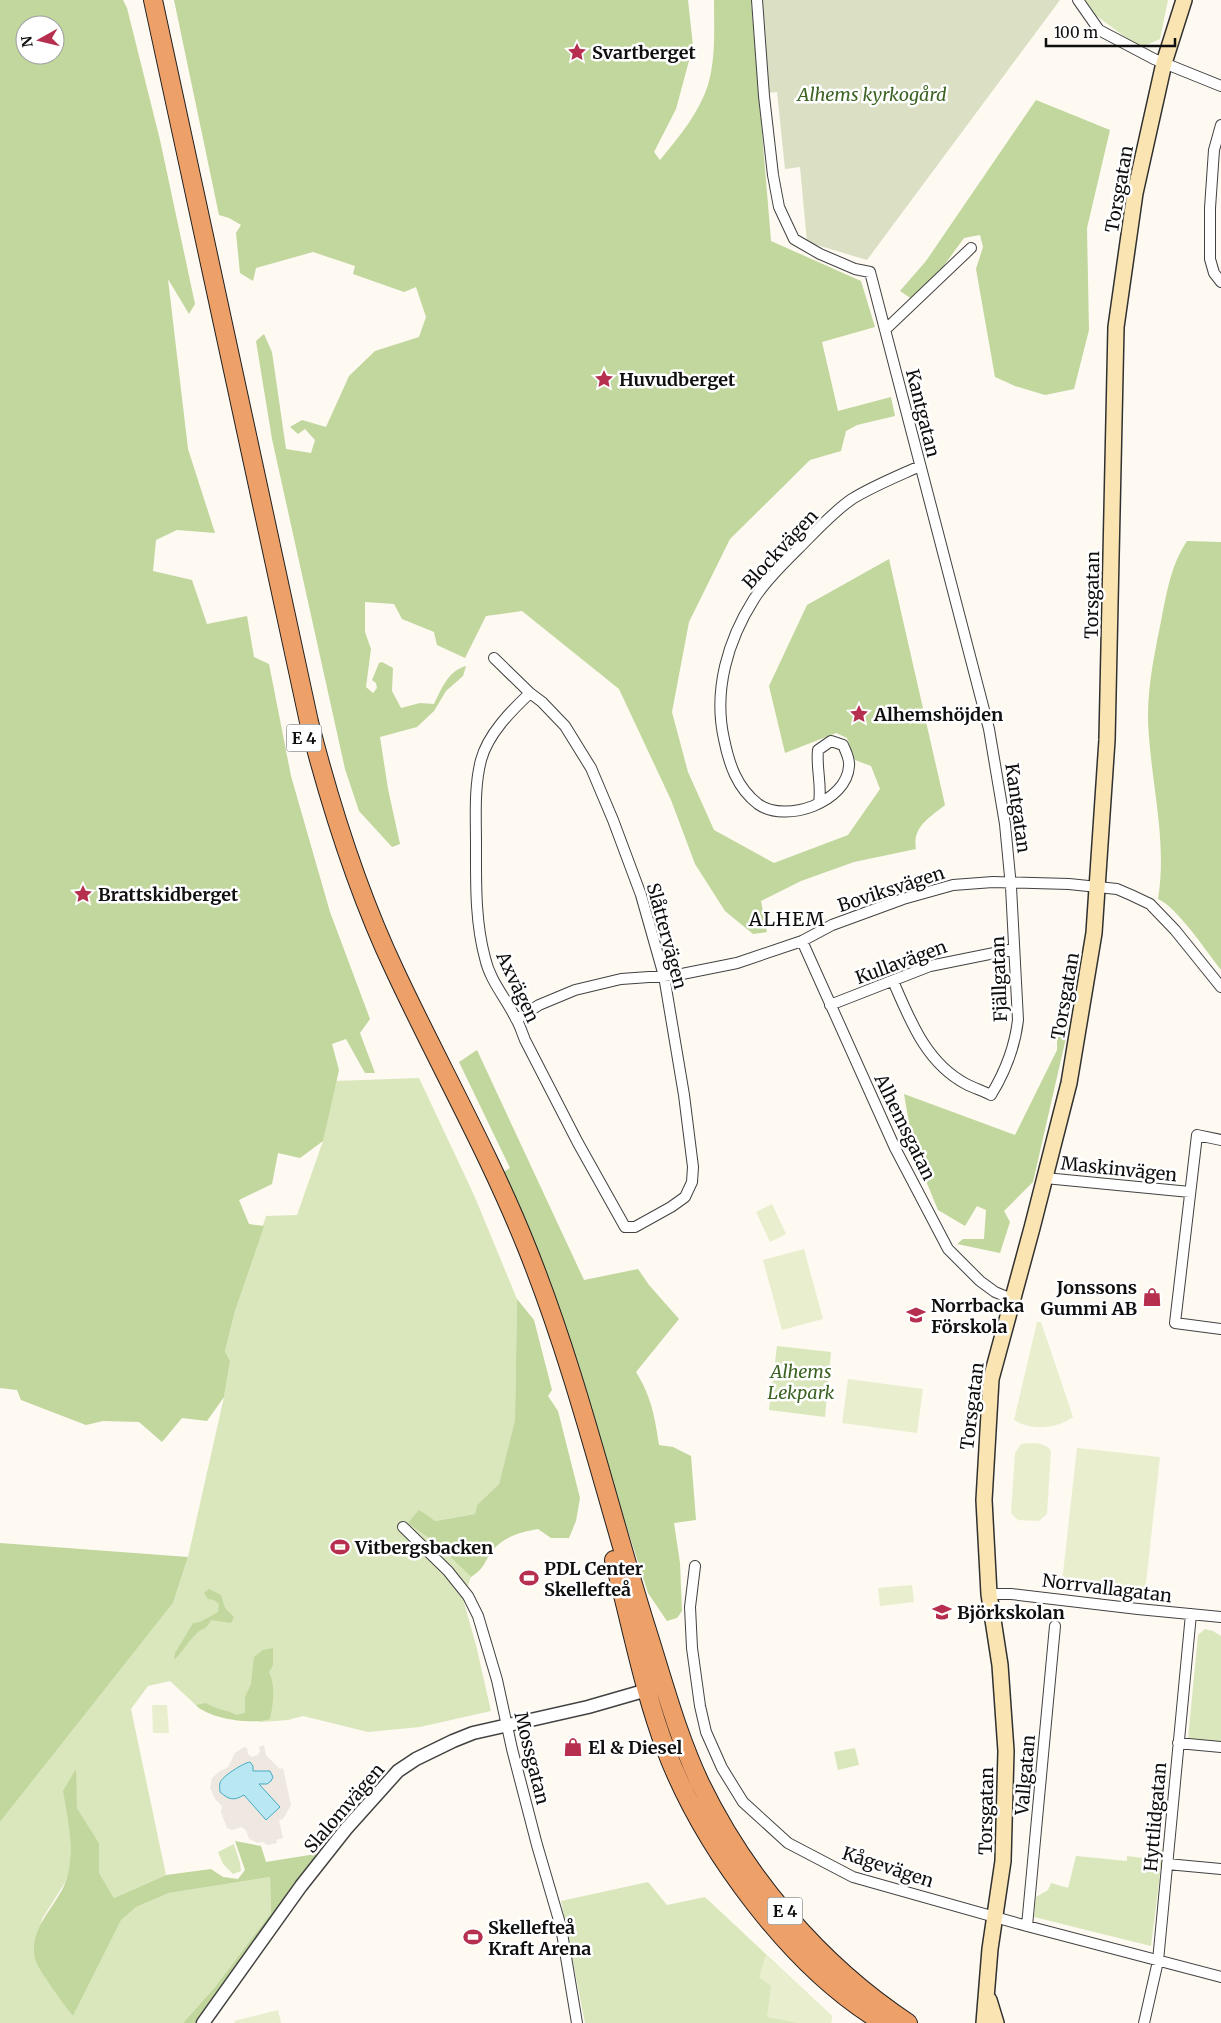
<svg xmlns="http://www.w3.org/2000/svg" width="1221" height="2023" font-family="Merriweather,serif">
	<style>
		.green { fill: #dae7bc }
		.forest { fill: #c1d79d; fill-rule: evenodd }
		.cemetery { fill: #dbdfc3 }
		.pitch { fill: #e9efce }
		.plaza { fill: #eee8e0; fill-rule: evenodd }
		.water { fill: #b9e8f2; stroke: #44a9c5 }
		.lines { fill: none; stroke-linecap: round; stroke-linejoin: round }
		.minor-casing { stroke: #424242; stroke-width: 12 }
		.tertiary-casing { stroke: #424242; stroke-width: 15 }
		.secondary-casing { stroke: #313131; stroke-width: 18 }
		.trunk-casing { stroke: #202020; stroke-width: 20 }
		.minor { stroke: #fff; stroke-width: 10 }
		.tertiary { stroke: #fff; stroke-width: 12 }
		.secondary { stroke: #fae4b1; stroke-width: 15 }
		.trunk { stroke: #eea069; stroke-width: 18 }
		.labels { text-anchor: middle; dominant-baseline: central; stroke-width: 5; stroke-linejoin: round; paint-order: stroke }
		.shield { fill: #fff; stroke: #575757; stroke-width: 1 }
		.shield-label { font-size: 16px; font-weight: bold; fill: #0f0f0f }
		.poi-label { font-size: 18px; font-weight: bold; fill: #0f0f0f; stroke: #fff; text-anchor: start }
		.park-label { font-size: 18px; font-style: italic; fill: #3c6323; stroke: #fff }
		.street-label { font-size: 18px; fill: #0f0f0f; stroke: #fff }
		.neighbourhood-label { font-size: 19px; letter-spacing: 1px; fill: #0f0f0f; stroke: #fff }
	</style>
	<rect width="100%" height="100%" fill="#fef9f1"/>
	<path class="green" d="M 1085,0 L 1168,0 L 1160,39 L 1140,48 L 1090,11 Z
		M 419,1078 L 474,1195 L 517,1299 L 515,1420 L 499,1484 L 477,1505 L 475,1514 L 435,1521 L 408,1522 L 437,1544 L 471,1577 L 463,1599 L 476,1645 L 491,1711 L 420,1727 L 368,1732 L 303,1716 L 288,1720 L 261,1722 L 200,1709 L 170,1681 L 148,1686 L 131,1709 L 166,1875 L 114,1898 L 99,1873 L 99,1843 L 77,1808 L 75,1770 L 70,1828 L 71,1863 L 66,1881 L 42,1919 L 35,1960 L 73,2016 L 121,1919 L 136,1907 L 169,1893 L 270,1877 L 271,1913 L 215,1987 L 183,2023 L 0,2023 L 0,1822 L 173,1603 L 188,1557 L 224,1397 L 230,1361 L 225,1351 L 235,1311 L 266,1216 L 297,1215 L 323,1141 L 335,1081 Z
		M 777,1346 L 831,1352 L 825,1417 L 769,1410 Z
		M 1205,1629 L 1213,1631 L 1221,1636 L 1221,1742 L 1188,1739 L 1198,1635 Z
		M 855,1748 L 859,1765 L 838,1770 L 834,1752 Z
		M 234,1844 L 240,1863 L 241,1871 L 233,1874 L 223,1864 L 218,1852 Z
		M 1152,1849 L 1163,1850 L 1151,1946 L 1034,1917 L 1036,1897 L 1048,1890 L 1051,1883 L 1068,1888 L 1076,1856 L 1127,1861 L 1127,1856 L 1151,1859 Z
		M 648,1882 L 667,1905 L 705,1897 L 832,2016 L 831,2023 L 585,2023 L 561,1901 Z"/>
	<path class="forest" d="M 0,0 L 123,0 L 127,8 L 160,140 L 195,304 L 189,314 L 168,279 L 188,449 L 215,533 L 177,530 L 156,540 L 153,571 L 192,580 L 207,624 L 247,616 L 254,657 L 269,664 L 291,776 L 330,912 L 370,1019 L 360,1033 L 375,1073 L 365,1073 L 346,1039 L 332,1044 L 339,1070 L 323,1141 L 300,1158 L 278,1153 L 272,1184 L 239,1200 L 249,1224 L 264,1226 L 235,1311 L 225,1351 L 230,1361 L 224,1397 L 207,1421 L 182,1418 L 162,1442 L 139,1422 L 103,1421 L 86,1425 L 21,1400 L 17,1390 L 0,1388 ZM 25,25 L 55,25 L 55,55 L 25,55 Z
		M 174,0 L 688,0 L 693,46 L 676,109 L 654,152 L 660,160 C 679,137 699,113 708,85 C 716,58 714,28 714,0 L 751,0 L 771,241 L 861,281 L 875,327 L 822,342 L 838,411 L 891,397 L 895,416 L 857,425 L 846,431 L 841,451 L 810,460 L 730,539 L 689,622 L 672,712 L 688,772 L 714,830 L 774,863 L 848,835 L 880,789 L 871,766 L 855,760 L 847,738 L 836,733 L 785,753 L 769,686 L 807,605 L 889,559 L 945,805 C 929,818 912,827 916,849 L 854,862 L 801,881 L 761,901 L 767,932 L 753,934 L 725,911 L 695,864 L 671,800 L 619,689 L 522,611 L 486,616 L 465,658 L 437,645 L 434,632 L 402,619 L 394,604 L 365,602 L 365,632 L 371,649 L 366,687 L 373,693 L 377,688 L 376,683 L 372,680 L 379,663 L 382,662 L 393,668 L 392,691 L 401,708 L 420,703 L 434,704 C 442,688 448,671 466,666 L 463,676 L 446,691 L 434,711 L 417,727 L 380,737 L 388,789 L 400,844 L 392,847 L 359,811 L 345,769 L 272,439 L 256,341 L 264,334 L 272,352 L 286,449 L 311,453 L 315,440 L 305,429 L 298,434 L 290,427 L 302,420 L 326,427 L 349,376 L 375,351 L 419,337 L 426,317 L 416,287 L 404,292 L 353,274 L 355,266 L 313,252 L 256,268 L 253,281 L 240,273 L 236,233 L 241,225 L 229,218 L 219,215 Z
		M 1036,100 L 1110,130 L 1087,228 L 1089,330 L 1074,389 L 1045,395 L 1015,386 L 995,377 L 976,269 L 983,247 L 980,235 L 964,238 L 940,271 L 912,299 L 900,291 L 926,261 Z
		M 1187,541 L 1221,542 L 1221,970 C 1207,952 1177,907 1158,899 C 1167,845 1153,791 1149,737 C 1145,695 1154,657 1162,616 C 1167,590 1172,563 1187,541 Z
		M 1066,999 L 1068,1029 L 1033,1182 L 1004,1211 L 1010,1222 L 1000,1253 L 957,1244 L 963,1239 L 984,1239 L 986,1210 L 977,1206 L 965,1226 L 938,1210 L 914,1152 L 904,1094 L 1015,1135 L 1057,1050 L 1057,1003 Z
		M 477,1050 L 584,1280 L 638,1269 L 649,1285 L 679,1319 L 636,1372 C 651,1396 655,1417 659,1445 L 673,1447 L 691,1456 L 696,1520 L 674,1523 L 680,1563 L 682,1611 L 677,1618 L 667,1621 L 648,1593 L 547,1279 L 500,1174 L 510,1168 L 459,1062 Z
		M 517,1299 L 534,1320 L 552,1390 L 548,1396 L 558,1411 L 580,1498 L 576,1521 L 569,1538 L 551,1538 L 538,1529 C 522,1532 504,1536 493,1550 C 483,1563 486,1567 471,1577 L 437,1544 L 408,1523 L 419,1510 L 435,1521 L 475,1514 L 477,1505 L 499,1484 L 515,1420 Z
		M 0,1543 L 188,1557 L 173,1603 L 0,1822 Z
		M 209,1589 L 221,1595 L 225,1608 L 234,1617 L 231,1623 L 211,1620 C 206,1630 204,1627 197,1633 C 188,1641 183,1652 174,1660 L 175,1653 L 193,1623 L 200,1622 L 218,1612 L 219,1604 L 214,1600 L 208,1599 L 204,1593 Z
		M 273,1648 L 273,1665 L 269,1672 C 276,1686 273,1705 270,1719 C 252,1725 209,1719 196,1705 L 206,1703 C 216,1710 226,1709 236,1715 L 245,1713 L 245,1697 L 251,1684 L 254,1657 L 263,1650 Z
		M 76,1769 L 77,1808 L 99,1843 L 99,1873 L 114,1898 L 166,1875 L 211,1869 L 223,1877 L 238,1879 L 245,1870 L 235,1841 L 261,1846 L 266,1862 L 328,1852 L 203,2023 L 183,2023 L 215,1987 L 271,1913 L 270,1877 L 169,1893 L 136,1907 L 121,1920 L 73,2016 C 65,2006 37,1968 35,1959 C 28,1926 59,1905 67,1878 C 75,1850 68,1819 63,1791 Z"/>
	<path class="cemetery" d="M 761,0 L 1060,0 L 867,260 L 807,242 L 800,167 L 785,169 L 777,92 L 767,93 Z"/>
	<path class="pitch" d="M 772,1204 L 786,1234 L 770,1242 L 756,1212 Z
		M 804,1249 L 823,1319 L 782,1330 L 763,1260 Z
		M 1037,1322 L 1041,1322 L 1073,1417 C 1056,1429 1032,1431 1014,1420 Z
		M 848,1379 L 923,1389 L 917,1433 L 842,1423 Z
		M 1021,1444 C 1031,1443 1046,1442 1051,1451 L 1047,1514 L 1039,1521 L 1018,1520 L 1011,1513 L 1015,1453 Z
		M 1077,1448 L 1160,1457 L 1145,1592 L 1062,1582 Z
		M 912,1585 L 914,1602 L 880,1606 L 878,1588 Z
		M 152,1705 L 167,1705 L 169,1733 L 153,1733 Z
		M 766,1955 L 832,2016 L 831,2023 L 798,2023 L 767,2017 L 771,1986 L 759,1977 Z
		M 278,2010 L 281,2023 L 235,2023 L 234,2021 Z"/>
	<path class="plaza" d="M 264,1745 L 266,1755 L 280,1769 L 283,1768 L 291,1805 L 283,1819 L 279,1820 L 283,1838 L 276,1840 L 277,1843 L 267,1845 L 263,1842 L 258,1843 L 249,1839 L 246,1830 L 241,1827 L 232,1830 L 227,1828 L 221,1812 L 222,1806 L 215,1799 L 210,1788 L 212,1778 L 220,1771 L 228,1767 L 235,1753 L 244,1747 L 247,1748 L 248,1754 L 252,1757 L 258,1755 L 260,1751 L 259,1747 ZM 252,1771 L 255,1772 L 270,1771 L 267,1784 L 258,1784 L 279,1807 L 244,1794 L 239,1798 L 224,1777 Z"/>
	<path class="water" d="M 250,1762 L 253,1766 L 253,1771 L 270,1771 L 273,1777 L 271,1781 L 267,1784 L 259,1784 L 280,1807 L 266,1820 L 244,1795 C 234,1801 229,1800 220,1792 C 220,1789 219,1786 220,1783 C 221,1777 243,1763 250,1762 Z"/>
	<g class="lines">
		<g class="minor-casing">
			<path id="minor" d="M 757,0 L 764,96 L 773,175 L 779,207 L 794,239 L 820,254 L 855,269 L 870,272 L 989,729 L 1005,824 L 1011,887 L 1018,1020 C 1015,1046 1005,1072 991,1095 C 983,1091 974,1088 966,1084 C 926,1063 910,1020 893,981
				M 1078,0 L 1099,30 L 1154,59 L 1221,86
				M 1221,125 L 1214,150 L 1210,208 L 1210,259 L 1214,273 L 1221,282
				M 885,330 L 971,248
				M 494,658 L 530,693 L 542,702 L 565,726 L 591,768 L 613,820 L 641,895 L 664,976 L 684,1095 L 693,1167 L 692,1182 L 685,1197 L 671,1207 L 635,1227 L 625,1227 L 578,1143 L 525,1040 C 522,1033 520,1025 516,1019 C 506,998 490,981 485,958 C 475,921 476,882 476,844 C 476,817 474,787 481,760 C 488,734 511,711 530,693
				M 819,803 C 822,785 816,768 818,750 L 831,741 L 843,745 C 846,752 850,759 849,766 C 847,802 786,824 758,804 C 737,788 729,764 724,739 C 713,690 728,640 754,599 C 766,580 784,563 799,548 C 816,531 833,512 852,499 C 873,486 898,476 920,466
				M 802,941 L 895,1148 L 948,1249 L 980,1281 L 995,1292 L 1012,1299
				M 830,1005 L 930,966 L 1014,949
				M 517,1019 L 539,1005 L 575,990 L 621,979 L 677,975 L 737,963 L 802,941 L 832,925 L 903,899 L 953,885 L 993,882 L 1069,884 L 1117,889 L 1131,895 L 1150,904 L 1175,930 L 1221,987
				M 1221,1140 L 1197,1135 L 1175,1323 L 1221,1329
				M 1045,1178 L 1190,1192
				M 403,1527 L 448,1571 L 468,1596 L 478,1616 L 497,1680 L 512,1749 L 537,1845 L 561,1927 L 577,2023
				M 695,1566 L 690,1607 L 692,1648 L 700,1706 L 706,1732 L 722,1768 L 743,1802 L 788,1843 L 853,1877 L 1027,1926 L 1221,1977
				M 989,1594 L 1011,1594 L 1138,1609 L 1221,1617
				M 1178,1743 L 1221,1747
				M 1167,1864 L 1221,1869
				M 1027,1926 L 1055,1626
				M 1144,2023 L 1158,1961 L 1191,1614"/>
		</g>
		<g class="tertiary-casing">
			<path id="tertiary" d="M 203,2023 L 301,1886 L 346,1829 L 398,1771 L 416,1759 L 453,1741 L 473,1733 L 588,1707 L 654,1688"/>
		</g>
		<g class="secondary-casing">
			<path id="secondary" d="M 989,2000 L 996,2023
				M 984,2023 L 990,1949 L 1003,1861 L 1006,1751 L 1000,1665 L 989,1594 L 984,1500 L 991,1379 L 1032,1228 L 1069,1083 L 1094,933 L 1107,740 L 1116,327 L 1135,193 L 1164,63 L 1184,0"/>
		</g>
		<g class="trunk-casing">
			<path id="trunk" d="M 153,0 L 309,722 C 331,808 357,891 395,971 C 438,1063 489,1153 527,1248 C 576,1370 606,1498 645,1624 C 662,1677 676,1732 700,1783 C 746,1878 820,1965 908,2023
				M 614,1560 C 631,1623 643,1689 666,1750 C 704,1849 792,1969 884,2023"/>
		</g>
		<use href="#minor" class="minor"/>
		<use href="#tertiary" class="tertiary"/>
		<use href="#secondary" class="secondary"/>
		<use href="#trunk" class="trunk"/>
	</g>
	<defs>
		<g id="sight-bare" transform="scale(1.5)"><path d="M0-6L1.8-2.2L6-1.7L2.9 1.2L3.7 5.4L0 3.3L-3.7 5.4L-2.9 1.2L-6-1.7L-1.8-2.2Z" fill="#b62f4e" stroke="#fff" stroke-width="2.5" paint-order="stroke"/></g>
		<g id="shop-bare" transform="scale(1.5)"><path d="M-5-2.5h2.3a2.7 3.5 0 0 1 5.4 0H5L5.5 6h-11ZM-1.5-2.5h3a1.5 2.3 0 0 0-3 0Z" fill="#b62f4e" stroke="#fff" stroke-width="2.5" paint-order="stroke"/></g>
		<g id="school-bare" transform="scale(1.5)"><path d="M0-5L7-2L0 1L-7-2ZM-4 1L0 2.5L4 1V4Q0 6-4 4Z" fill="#b62f4e" stroke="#fff" stroke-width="2.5" paint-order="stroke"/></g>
		<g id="stadium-bare" transform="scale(1.5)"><path d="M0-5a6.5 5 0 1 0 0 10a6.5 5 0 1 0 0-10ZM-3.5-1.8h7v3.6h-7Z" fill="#b62f4e" stroke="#fff" stroke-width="2.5" paint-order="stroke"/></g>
	</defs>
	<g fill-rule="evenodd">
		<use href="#sight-bare" x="577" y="52"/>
		<use href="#sight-bare" x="604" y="379"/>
		<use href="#sight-bare" x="859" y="714"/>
		<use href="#sight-bare" x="83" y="894"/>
		<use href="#shop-bare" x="1152" y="1297"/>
		<use href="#school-bare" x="916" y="1315"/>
		<use href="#stadium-bare" x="340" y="1547"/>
		<use href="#stadium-bare" x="529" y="1578"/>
		<use href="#school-bare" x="942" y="1612"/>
		<use href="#shop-bare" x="573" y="1747"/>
		<use href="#stadium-bare" x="473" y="1937"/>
	</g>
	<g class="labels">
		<g class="shield">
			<rect x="286.5" y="724.5" width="35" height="27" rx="4"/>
			<rect x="767.5" y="1897.5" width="35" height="27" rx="4"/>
		</g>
		<g class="shield-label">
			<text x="304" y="738">E 4</text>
			<text x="785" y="1911">E 4</text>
		</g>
		<g class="poi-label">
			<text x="592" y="52">Svartberget</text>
			<text x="619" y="379">Huvudberget</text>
			<text x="874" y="714">Alhemshöjden</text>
			<text x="98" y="894">Brattskidberget</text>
			<text x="1137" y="1287" text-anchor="end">Jonssons<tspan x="1137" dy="21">Gummi AB</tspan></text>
			<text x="931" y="1305">Norrbacka<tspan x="931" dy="21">Förskola</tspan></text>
			<text x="355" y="1547">Vitbergsbacken</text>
			<text x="544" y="1568">PDL Center<tspan x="544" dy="21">Skellefteå</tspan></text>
			<text x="957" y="1612">Björkskolan</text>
			<text x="588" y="1747">El &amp; Diesel</text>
			<text x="488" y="1927">Skellefteå<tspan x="488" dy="21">Kraft Arena</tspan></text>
		</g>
		<g class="park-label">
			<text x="872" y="94">Alhems kyrkogård</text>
			<text x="801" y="1371">Alhems<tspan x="801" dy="21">Lekpark</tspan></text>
		</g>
		<g class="street-label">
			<text transform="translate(1119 189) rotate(-80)">Torsgatan</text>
			<text transform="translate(923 413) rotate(76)">Kantgatan</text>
			<text transform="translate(780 549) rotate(-47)">Blockvägen</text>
			<text transform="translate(1092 595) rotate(-89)">Torsgatan</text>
			<text transform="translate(1018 808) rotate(82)">Kantgatan</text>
			<text transform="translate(891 889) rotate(-18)">Boviksvägen</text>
			<text transform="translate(667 936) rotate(75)">Slåttervägen</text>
			<text transform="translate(901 962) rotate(-20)">Kullavägen</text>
			<text transform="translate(999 979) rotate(-92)">Fjällgatan</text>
			<text transform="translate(518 987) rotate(65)">Axvägen</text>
			<text transform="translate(1065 996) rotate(-80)">Torsgatan</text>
			<text transform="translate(905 1127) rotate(64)">Alhemsgatan</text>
			<text transform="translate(1119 1169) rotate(6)">Maskinvägen</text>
			<text transform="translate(972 1406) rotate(-83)">Torsgatan</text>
			<text transform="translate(1107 1588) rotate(7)">Norrvallagatan</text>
			<text transform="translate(532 1758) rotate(76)">Mossgatan</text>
			<text transform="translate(1025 1775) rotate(-85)">Vallgatan</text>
			<text transform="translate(344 1808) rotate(-49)">Slalomvägen</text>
			<text transform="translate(986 1811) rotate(-89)">Torsgatan</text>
			<text transform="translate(1155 1817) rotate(-85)">Hyttlidgatan</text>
			<text transform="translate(888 1867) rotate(18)">Kågevägen</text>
		</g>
		<g class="neighbourhood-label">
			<text x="787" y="919">ALHEM</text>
		</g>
	</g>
	<g transform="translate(40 40) rotate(262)"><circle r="24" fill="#ffffff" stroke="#9f9f9f"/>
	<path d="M0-4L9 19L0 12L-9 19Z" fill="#b62f4e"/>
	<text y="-8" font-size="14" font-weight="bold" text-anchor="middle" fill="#0f0f0f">N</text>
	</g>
	<path d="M1046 38v8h129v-8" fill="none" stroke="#0f0f0f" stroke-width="2.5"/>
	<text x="1054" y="38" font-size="15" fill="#0f0f0f" stroke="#ffffff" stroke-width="4" paint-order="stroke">100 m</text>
</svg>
